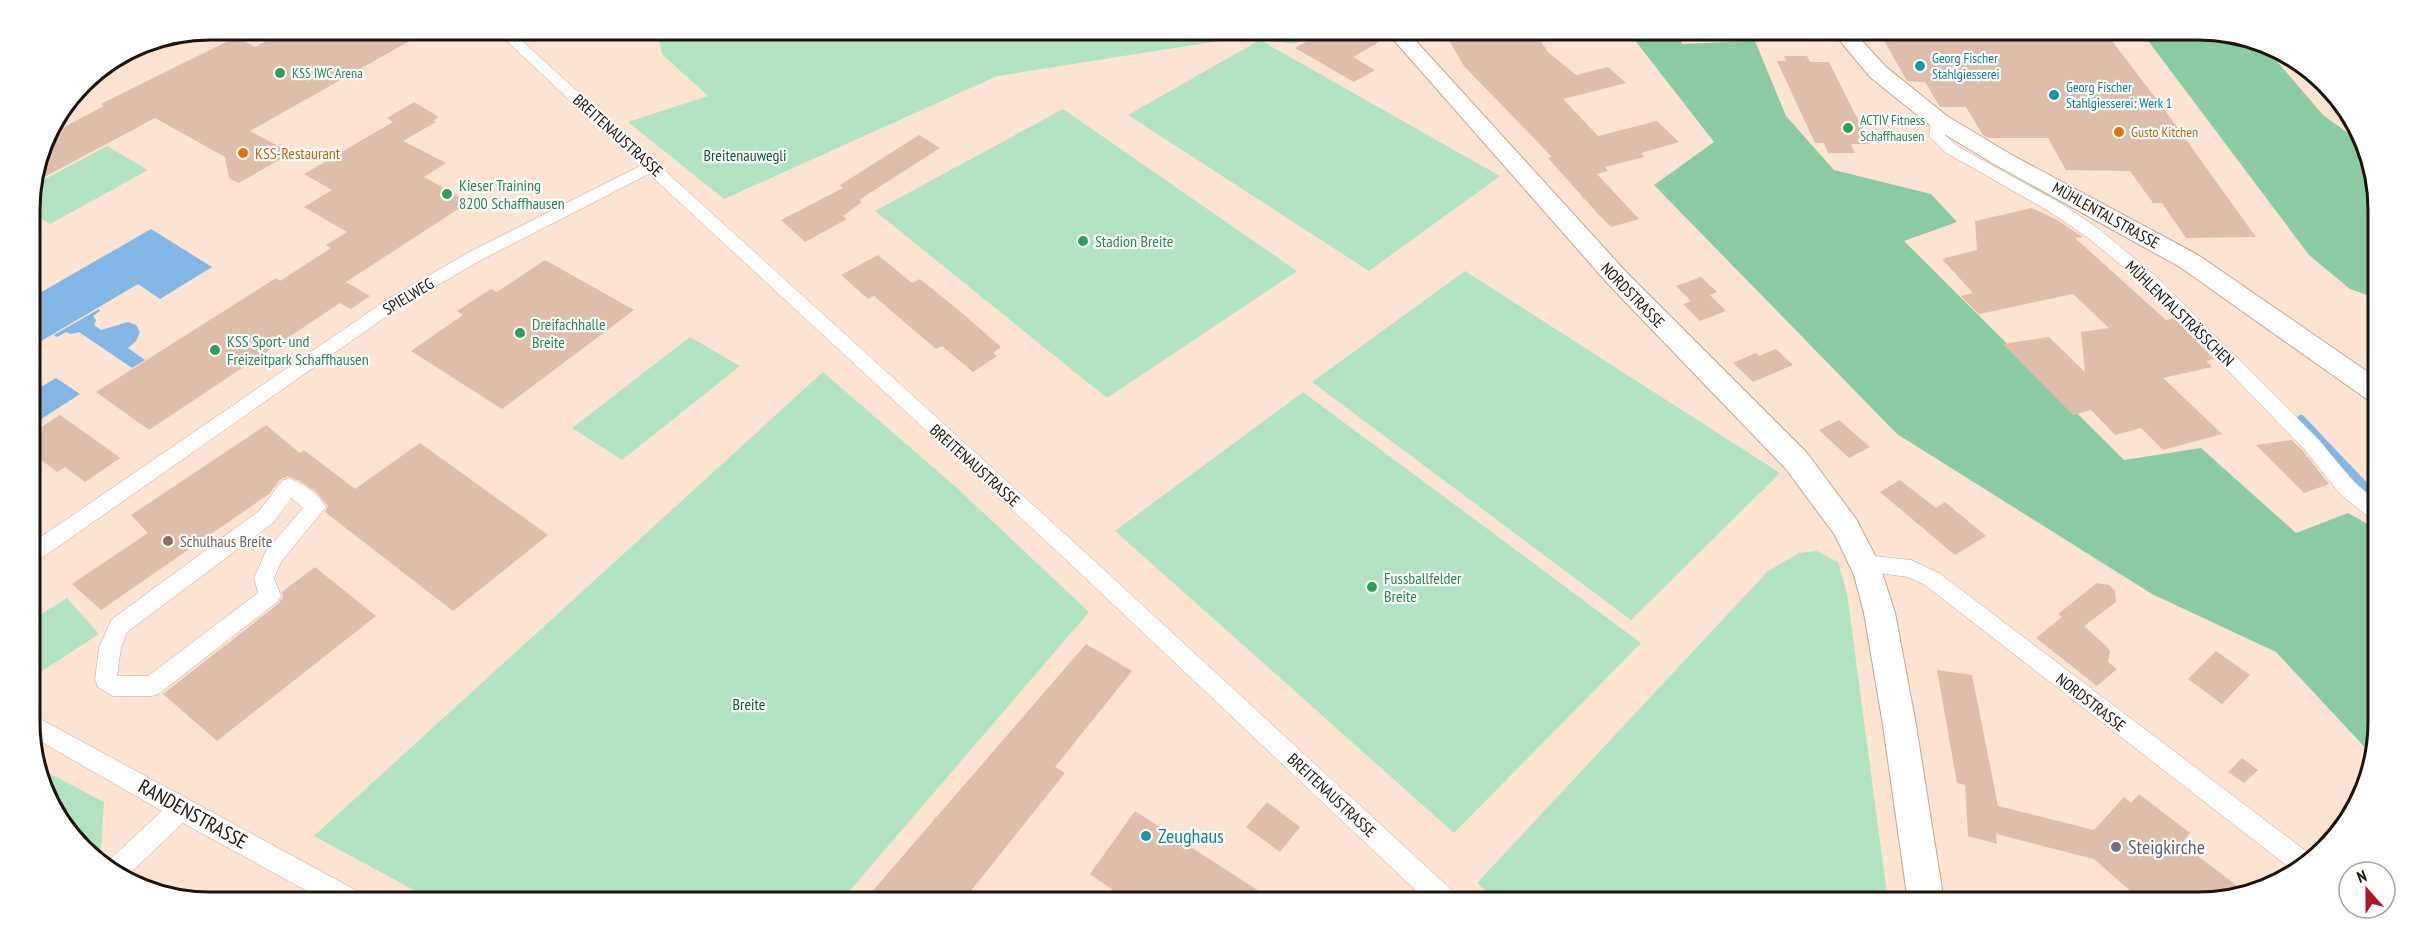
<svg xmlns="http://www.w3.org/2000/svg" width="2409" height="932" font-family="'PT Sans Narrow',sans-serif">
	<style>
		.green { fill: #b1e3c3 }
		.forest { fill: #8bcba3 }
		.water { fill: #82b7e5 }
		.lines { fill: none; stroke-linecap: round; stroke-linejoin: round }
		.stream { stroke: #82b7e5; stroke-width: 8 }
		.building { fill: #debeaa }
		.street-casing { stroke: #c3a591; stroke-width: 1 }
		.secondary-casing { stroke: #c3a591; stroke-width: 2 }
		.street { fill: #fff; fill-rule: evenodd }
		.secondary { fill: #fff; fill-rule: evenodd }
		.culture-dot { fill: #0f9aa8; stroke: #fff; stroke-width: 2 }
		.leisure-dot { fill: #2e9e5b; stroke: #fff; stroke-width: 2 }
		.food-dot { fill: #e8710a; stroke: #fff; stroke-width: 2 }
		.education-dot { fill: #8d6e63; stroke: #fff; stroke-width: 2 }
		.worship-dot { fill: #6b7280; stroke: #fff; stroke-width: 2 }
		.labels { text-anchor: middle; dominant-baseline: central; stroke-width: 4.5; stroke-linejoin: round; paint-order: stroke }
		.far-culture-label { font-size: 14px; fill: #0d838f; stroke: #fff; text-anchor: start }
		.far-leisure-label { font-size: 14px; fill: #27864d; stroke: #fff; text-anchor: start }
		.far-food-label { font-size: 14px; fill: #c56008; stroke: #fff; text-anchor: start }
		.street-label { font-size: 16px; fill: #1d130b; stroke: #fff }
		.food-label { font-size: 16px; fill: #c56008; stroke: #fff; text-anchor: start }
		.park-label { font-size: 16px; fill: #085834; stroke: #fff }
		.leisure-label { font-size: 16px; fill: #27864d; stroke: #fff; text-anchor: start }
		.education-label { font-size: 16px; fill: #785e54; stroke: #fff; text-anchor: start }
		.near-street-label { font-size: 20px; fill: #1d130b; stroke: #fff }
		.near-culture-label { font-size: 20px; fill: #0d838f; stroke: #fff; text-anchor: start }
		.near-worship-label { font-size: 20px; fill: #5b616d; stroke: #fff; text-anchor: start }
		.rim { fill: none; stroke: #1d130b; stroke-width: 3 }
	</style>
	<rect width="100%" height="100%" fill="#fce3d2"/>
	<path class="green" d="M 657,30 L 1320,30 L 1294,44 L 1244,37 L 997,76 L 724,199 L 628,122 L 708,96 L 662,54 Z
		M 1260,40 L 1500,176 L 1369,271 L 1128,115 Z
		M 1063,109 L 1297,271 L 1107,398 L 875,211 Z
		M 107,146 L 148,170 L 50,224 L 30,211 L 30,199 L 34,185 Z
		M 1465,271 L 1780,473 L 1631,620 L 1312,382 Z
		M 690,337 L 740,366 L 622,460 L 572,428 Z
		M 823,372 L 957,488 L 1089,612 L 840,902 L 436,902 L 314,836 Z
		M 1303,392 L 1641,643 L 1454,833 L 1115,531 Z
		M 1817,551 L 1838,562 L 1847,593 L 1888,902 L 1498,902 L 1477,883 L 1768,571 L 1799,553 Z
		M 67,598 L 99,634 L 36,675 L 33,671 L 33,619 Z
		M 39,768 L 104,802 L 101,848 L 95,854 L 75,840 Z"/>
	<path class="forest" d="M 1627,30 L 1678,30 L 1682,44 L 1755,41 L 1786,116 L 1834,170 L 1931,194 L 1957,222 L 1904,241 L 2124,460 L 2201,448 L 2296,533 L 2348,513 L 2378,530 L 2379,721 L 2373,756 L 2276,652 L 2152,594 L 1897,434 L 1654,185 L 1714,142 Z
		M 2140,30 L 2198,30 L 2257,40 L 2272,50 L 2269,52 L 2323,115 L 2366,146 L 2377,187 L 2378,299 L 2350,289 L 2309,255 Z"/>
	<path class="water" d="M 151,229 L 212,267 L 160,299 L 138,284 L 31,347 L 31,298 Z
		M 99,309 L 100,311 L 93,316 L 96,320 L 94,325 L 101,330 L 128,322 L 136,325 L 140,332 L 136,341 L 128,348 L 145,360 L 132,368 L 79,332 L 71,334 L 66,332 L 57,337 L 54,335 Z
		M 56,378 L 80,394 L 32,425 L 31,393 Z"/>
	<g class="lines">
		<path class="stream" d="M 2301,419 L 2378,500"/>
	</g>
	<path class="building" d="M 287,30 L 429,30 L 250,131 L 291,153 L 239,183 L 229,178 L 225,157 L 155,118 L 35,182 L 47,136 L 104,106 L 101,104 L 236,37 L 255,47 Z
		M 1326,30 L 1357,30 L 1379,42 L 1353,57 L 1375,70 L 1354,82 L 1295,48 Z
		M 1443,30 L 1529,30 L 1535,40 L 1539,39 L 1548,52 L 1576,75 L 1608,67 L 1626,83 L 1563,99 L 1598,136 L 1657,121 L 1679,142 L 1641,153 L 1644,157 L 1605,167 L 1608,171 L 1597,174 L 1639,219 L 1611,227 L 1598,214 L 1548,158 L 1552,157 L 1464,66 Z
		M 1878,30 L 2099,30 L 2107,41 L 2112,41 L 2164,109 L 2256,237 L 2186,238 L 2162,203 L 2153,203 L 2130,171 L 2066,170 L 2048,138 L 1988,138 L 1983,135 L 1966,107 L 1940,107 L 1925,82 L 1907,81 Z
		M 1784,56 L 1807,56 L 1810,62 L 1829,62 L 1870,144 L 1851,144 L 1855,153 L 1828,153 L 1824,143 L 1815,143 L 1777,61 L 1786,61 Z
		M 414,102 L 439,117 L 433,121 L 436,122 L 403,141 L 446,163 L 424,177 L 469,202 L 346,282 L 370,296 L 351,309 L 340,303 L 149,430 L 96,392 L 276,278 L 280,281 L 331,248 L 326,245 L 347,232 L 304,207 L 332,190 L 304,174 L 393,122 L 387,118 Z
		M 919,135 L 940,148 L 859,200 L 862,202 L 843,216 L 847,219 L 805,242 L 781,220 L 843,188 L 840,185 Z
		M 2032,208 L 2059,221 L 2083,237 L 2075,238 L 2166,320 L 2174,318 L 2214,359 L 2206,361 L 2212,367 L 2163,378 L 2222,434 L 2163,450 L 2141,428 L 2115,435 L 2091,410 L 2073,415 L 2003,344 L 2049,337 L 2085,372 L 2081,332 L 2109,328 L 2073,294 L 1979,314 L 1961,296 L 1973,293 L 1942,259 L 1977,250 L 1975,221 Z
		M 878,255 L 912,283 L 920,279 L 956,308 L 1001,347 L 993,353 L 997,356 L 973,372 L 942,346 L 936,349 L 874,296 L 868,299 L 841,275 Z
		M 545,260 L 634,310 L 502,409 L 411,351 L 463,315 L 457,311 L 491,289 L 497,292 Z
		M 1701,277 L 1717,292 L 1710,295 L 1726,311 L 1700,321 L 1683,304 L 1691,301 L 1676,286 Z
		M 1776,349 L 1793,365 L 1753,382 L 1733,363 L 1756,353 L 1759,356 Z
		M 60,415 L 108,449 L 120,458 L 85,482 L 65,467 L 57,472 L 32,453 L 32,433 Z
		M 1839,420 L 1870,447 L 1849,458 L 1819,430 Z
		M 266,425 L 300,453 L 304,450 L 355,489 L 420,443 L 548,535 L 453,611 L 325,512 L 328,506 L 316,492 L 300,481 L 288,476 L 280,480 L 269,494 L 101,610 L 72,584 L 148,533 L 131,515 Z
		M 2292,440 L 2303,451 L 2329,484 L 2304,493 L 2256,445 Z
		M 1900,480 L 1936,508 L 1945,502 L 1986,536 L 1955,555 L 1880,492 Z
		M 315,567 L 376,616 L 217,741 L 163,694 L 278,604 L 283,597 L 282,592 Z
		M 2097,583 L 2109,585 L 2115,591 L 2116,602 L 2084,626 L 2107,647 L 2110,651 L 2108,662 L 2117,669 L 2097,686 L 2036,638 L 2062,617 L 2058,614 Z
		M 1086,644 L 1132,671 L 1055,767 L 1065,773 L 962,902 L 863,902 Z
		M 2216,651 L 2250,675 L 2222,704 L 2188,679 Z
		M 1937,670 L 1972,675 L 1998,806 L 2094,830 L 2124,797 L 2131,803 L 2139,794 L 2190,833 L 2182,843 L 2186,847 L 2248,894 L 2210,902 L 2143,902 L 2094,859 L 1996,834 L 1997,844 L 1968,836 L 1965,785 L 1957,783 Z
		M 2242,758 L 2258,770 L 2244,783 L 2228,772 Z
		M 1267,802 L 1300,827 L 1280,852 L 1246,827 Z
		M 1135,811 L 1276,902 L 1130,902 L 1090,874 Z"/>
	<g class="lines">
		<g class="street-casing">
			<path id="street" d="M 495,30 L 510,30 L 1076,544 L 1455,893 L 1458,902 L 1428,902 L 1062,556 L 649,174 L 483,259 L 400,307 L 39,560 L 32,562 L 32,543 L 388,299 L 471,251 L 640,166 Z
				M 1939,116 L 1947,121 L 1945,135 L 1957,146 L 2062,204 L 2099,229 L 2157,277 L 2319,440 L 2354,482 L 2378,502 L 2378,521 L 2371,519 L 2340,494 L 2305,450 L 2145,285 L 2087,237 L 2050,212 L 1945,152 L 1929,136 L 1931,121 Z
				M 289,478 C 301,482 320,495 326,507 L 281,562 L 274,578 L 281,596 L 277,602 L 160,693 L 152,696 L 113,696 L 98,687 L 95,680 L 99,648 L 111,620 L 260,510 L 282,481 ZM 291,498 L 303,508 L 266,551 L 254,578 L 258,593 L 148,676 L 117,676 L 121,648 L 127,632 L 274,522 Z
				M 1865,555 L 1911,560 L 1939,573 L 2315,858 L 2295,872 L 1925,585 L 1908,577 L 1858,570 L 1855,564 L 1858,558 Z
				M 33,715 L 361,893 L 364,902 L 327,902 L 183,823 L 127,876 L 108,861 L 162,811 L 33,737 Z"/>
		</g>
		<g class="secondary-casing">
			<path id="secondary" d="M 1385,30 L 1406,30 L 1627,273 L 1807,453 L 1856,519 L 1879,563 L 1895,613 L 1916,725 L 1944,902 L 1908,902 L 1883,725 L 1864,613 L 1854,575 L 1835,535 L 1786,469 L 1609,285 Z
				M 1831,30 L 1852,30 L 1886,67 L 1947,116 L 2010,154 L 2198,255 L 2378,379 L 2378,403 L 2368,400 L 2180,267 L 1994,164 L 1931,126 L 1870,77 Z"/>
		</g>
		<use href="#street" class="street"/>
		<use href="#secondary" class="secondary"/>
	</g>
	<g class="culture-dot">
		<circle cx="1920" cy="66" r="6"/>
		<circle cx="2054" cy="95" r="6"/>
		<circle cx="1146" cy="836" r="6"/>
	</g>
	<g class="leisure-dot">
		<circle cx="280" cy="73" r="6"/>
		<circle cx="1848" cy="128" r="6"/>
		<circle cx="447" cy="194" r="6"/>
		<circle cx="1083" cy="241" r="6"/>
		<circle cx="520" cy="333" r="6"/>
		<circle cx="215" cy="350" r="6"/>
		<circle cx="1372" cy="587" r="6"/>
	</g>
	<g class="food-dot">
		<circle cx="2119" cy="132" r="6"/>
		<circle cx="243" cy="153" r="6"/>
	</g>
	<circle class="education-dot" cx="168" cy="541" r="6"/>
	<circle class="worship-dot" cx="2116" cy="847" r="6"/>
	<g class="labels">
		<g class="far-culture-label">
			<text x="1932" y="58">Georg Fischer<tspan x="1932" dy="16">Stahlgiesserei</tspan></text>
			<text x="2066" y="87">Georg Fischer<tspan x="2066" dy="16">Stahlgiesserei: Werk 1</tspan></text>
		</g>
		<g class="far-leisure-label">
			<text x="292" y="73">KSS IWC Arena</text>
			<text x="1860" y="120">ACTIV Fitness<tspan x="1860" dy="16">Schaffhausen</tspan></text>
		</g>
		<g class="far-food-label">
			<text x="2131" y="132">Gusto Kitchen</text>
		</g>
		<g class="street-label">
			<text transform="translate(618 135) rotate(42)">BREITENAUSTRASSE</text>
			<text transform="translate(2106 215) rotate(29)">MÜHLENTALSTRASSE</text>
			<text transform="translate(1633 295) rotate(46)">NORDSTRASSE</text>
			<text transform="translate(408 296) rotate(-31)">SPIELWEG</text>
			<text transform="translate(2180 313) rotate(44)">MÜHLENTALSTRÄSSCHEN</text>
			<text transform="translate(975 465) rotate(42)">BREITENAUSTRASSE</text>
			<text transform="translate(2091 702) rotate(38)">NORDSTRASSE</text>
			<text transform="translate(1332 795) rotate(43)">BREITENAUSTRASSE</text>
		</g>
		<g class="food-label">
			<text x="255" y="153">KSS-Restaurant</text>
		</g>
		<g class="park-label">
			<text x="745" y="155">Breitenauwegli</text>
			<text x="749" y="704">Breite</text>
		</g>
		<g class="leisure-label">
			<text x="459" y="185">Kieser Training<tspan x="459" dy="18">8200 Schaffhausen</tspan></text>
			<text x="1095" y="241">Stadion Breite</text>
			<text x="532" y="324">Dreifachhalle<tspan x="532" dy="18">Breite</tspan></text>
			<text x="227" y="341">KSS Sport- und<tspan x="227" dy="18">Freizeitpark Schaffhausen</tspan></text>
			<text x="1384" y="578">Fussballfelder<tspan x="1384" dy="18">Breite</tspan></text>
		</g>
		<g class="education-label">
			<text x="180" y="541">Schulhaus Breite</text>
		</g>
		<g class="near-street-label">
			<text transform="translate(193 814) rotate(29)">RANDENSTRASSE</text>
		</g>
		<g class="near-culture-label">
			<text x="1158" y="836">Zeughaus</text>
		</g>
		<g class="near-worship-label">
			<text x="2128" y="847">Steigkirche</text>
		</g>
	</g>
	<path d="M0 0H2409V932H0ZM210 40H2198A170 170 0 0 1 2368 210V722A170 170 0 0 1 2198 892H210A170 170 0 0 1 40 722V210A170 170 0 0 1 210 40Z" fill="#fff" fill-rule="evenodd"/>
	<path class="rim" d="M210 40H2198A170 170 0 0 1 2368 210V722A170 170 0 0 1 2198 892H210A170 170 0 0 1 40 722V210A170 170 0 0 1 210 40Z"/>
	<g transform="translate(2367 890) rotate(339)"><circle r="28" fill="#ffffff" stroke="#a5a19d" stroke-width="1.5"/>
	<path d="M0-4.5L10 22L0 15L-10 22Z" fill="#ac1826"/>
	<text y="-9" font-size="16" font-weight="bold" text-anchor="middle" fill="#1d130b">N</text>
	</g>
</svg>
